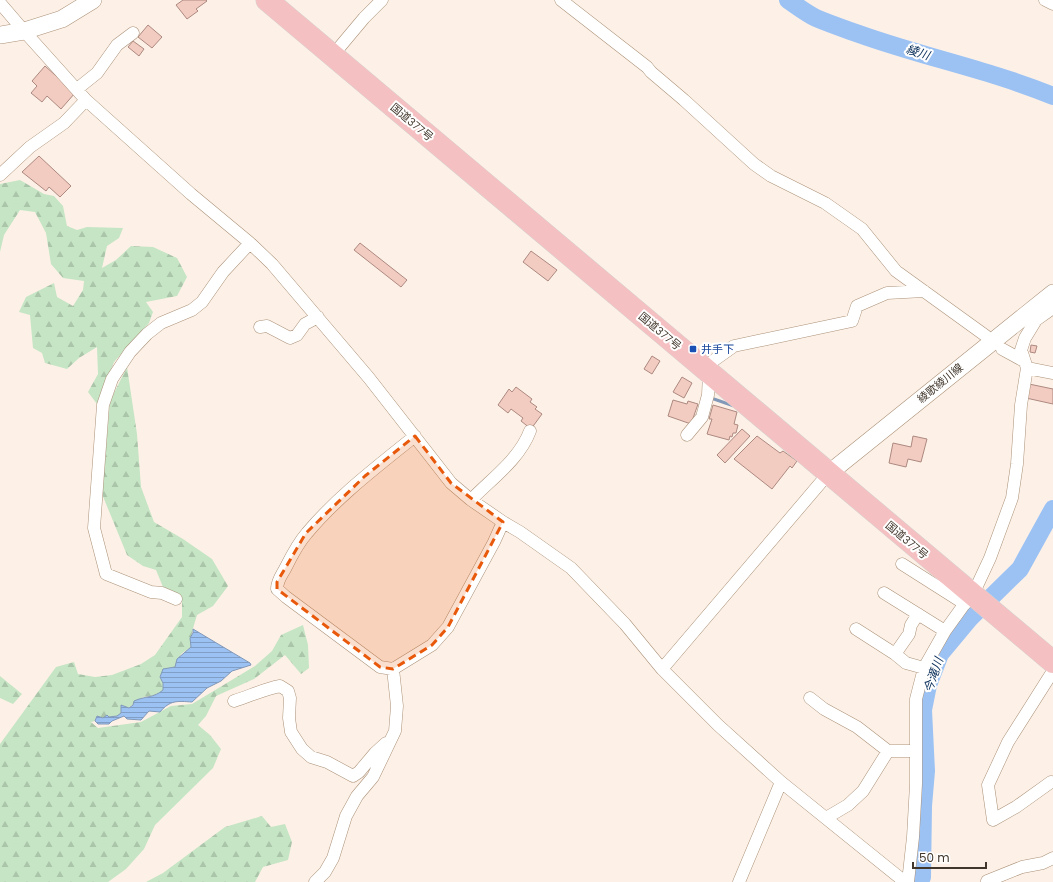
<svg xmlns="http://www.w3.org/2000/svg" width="1053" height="882" font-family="Poppins,'Noto Sans JP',sans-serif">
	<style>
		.forest { fill: url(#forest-firs) }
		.water { fill: url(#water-rules); stroke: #8198b8 }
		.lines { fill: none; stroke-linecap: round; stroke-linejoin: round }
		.stream { stroke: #8198b8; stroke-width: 3 }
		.river { stroke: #9cc2f4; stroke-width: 18 }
		.building { fill: #f2cbc1; stroke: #ad8980 }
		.street-casing { stroke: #ab9178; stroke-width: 13 }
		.secondary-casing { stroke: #ab9178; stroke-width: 18 }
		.highway-casing { stroke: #d5d3d0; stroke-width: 23 }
		.street { stroke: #fff; stroke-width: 12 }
		.secondary { stroke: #fff; stroke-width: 17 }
		.highway { stroke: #f5c0c2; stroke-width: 22 }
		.marked { fill: #e8590c; fill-opacity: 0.2; stroke: #e8590c; stroke-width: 3; stroke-dasharray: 8 5; stroke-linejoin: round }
		.transit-dot { fill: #1a4fb4; stroke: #fff; stroke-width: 1.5 }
		.labels { text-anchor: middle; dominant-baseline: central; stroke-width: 4; stroke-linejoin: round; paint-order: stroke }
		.street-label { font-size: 11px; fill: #41362b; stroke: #fff }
		.transit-label { font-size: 11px; fill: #164399; stroke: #fff; text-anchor: start }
		.water-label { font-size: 12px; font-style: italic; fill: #042a56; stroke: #fff }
	</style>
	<defs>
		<pattern id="forest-firs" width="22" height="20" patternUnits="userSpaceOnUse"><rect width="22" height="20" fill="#c5e5c4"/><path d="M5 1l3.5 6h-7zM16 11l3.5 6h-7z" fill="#aac5a9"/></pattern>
		<pattern id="water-rules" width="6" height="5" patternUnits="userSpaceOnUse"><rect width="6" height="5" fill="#9cc2f4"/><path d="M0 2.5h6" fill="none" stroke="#819ec6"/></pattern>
	</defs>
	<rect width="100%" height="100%" fill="#fdf1e7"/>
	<path class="forest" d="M 20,180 L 44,194 L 54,196 L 63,206 L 67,226 L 77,230 L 87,227 L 123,228 L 119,238 L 107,246 L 102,268 L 116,260 L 131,246 L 153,247 L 177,258 L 187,277 L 177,296 L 146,302 L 153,312 L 149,323 L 114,362 L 97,404 L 88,392 L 98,374 L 97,347 L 79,358 L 67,369 L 45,363 L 42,353 L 33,348 L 30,315 L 19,312 L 26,297 L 54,283 L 57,297 L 73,306 L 83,290 L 84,281 L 63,278 L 51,264 L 46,233 L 35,212 L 20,210 L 4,235 L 0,252 L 0,184 Z
		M 127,367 L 137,434 L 141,487 L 154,522 L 183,539 L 212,559 L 228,586 L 213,606 L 197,615 C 194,625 190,637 191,647 L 181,654 L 175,667 L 169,668 L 160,677 L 163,683 L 163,690 L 158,695 L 143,697 L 117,716 L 103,718 L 97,716 L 95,721 L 91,722 L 98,728 L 141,722 L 171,706 L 192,704 L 255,666 L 272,651 L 281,635 L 303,625 L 308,645 L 309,668 L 301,674 L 285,655 L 254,679 L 216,696 L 206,716 L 198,725 L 210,735 L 221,749 L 213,768 L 155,825 L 144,849 L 126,869 L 108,882 L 0,882 L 0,744 L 56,667 L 74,662 L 78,674 L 95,677 L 112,675 L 141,664 L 155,655 L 182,617 L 182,598 L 163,587 L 156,570 L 143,566 L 127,555 L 102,494 L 110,401 Z
		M 0,676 L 22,694 L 13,704 L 0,698 Z
		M 262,816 L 271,827 L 285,824 L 292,842 L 288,860 L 263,867 L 255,882 L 146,882 L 163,873 L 225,827 Z"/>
	<path class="water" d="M 193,629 L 250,663 L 251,665 L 232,671 L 221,681 L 207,688 L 192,702 C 177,701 170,700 160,712 L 149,711 L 141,720 L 127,719 L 124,716 L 112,721 L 109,724 L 98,724 L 95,721 L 97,716 L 103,718 L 107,715 L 109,717 L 117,716 L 121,713 L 121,705 L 129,708 L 133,705 L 134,701 C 145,696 154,698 163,690 L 163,683 L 160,677 L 163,669 L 175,667 L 177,659 L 191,647 L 190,638 L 193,633 Z"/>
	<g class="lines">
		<path class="stream" d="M 711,398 L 734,406"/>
		<path class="river" d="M 788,0 C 797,6 806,13 816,18 C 830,24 845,29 859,34 C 923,57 990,70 1053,96
			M 920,882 L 922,877 L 923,806 L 926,771 L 923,710 L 928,685 L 940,654 L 970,618 L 1020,569 L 1053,509"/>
	</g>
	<path class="building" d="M 183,0 L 206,0 L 207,1 L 196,9 L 198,11 L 187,19 L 176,5 Z
		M 148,25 L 162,37 L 152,48 L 138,37 Z
		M 133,41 L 144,49 L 139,56 L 128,47 Z
		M 45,66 L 75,93 L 61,109 L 47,96 L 42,102 L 31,93 L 37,86 L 32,81 Z
		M 39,156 L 71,186 L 60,197 L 49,187 L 46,191 L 22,172 Z
		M 360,243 L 407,280 L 401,287 L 354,250 Z
		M 531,251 L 557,270 L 548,281 L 523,262 Z
		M 1031,345 L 1037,346 L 1035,353 L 1030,352 Z
		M 652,356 L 660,361 L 652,374 L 644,369 Z
		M 682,377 L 692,383 L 684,398 L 673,392 Z
		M 1029,384 L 1053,389 L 1053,404 L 1026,398 Z
		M 516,387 L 532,399 L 530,402 L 537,407 L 535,409 L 542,414 L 531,429 L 521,421 L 523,418 L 511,409 L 508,413 L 498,405 L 509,389 L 512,392 Z
		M 673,400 L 687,404 L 688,401 L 698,404 L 691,424 L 668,416 Z
		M 713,405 L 737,412 L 734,424 L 738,425 L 736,433 L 733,433 L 732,437 L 730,436 L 729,440 L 707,434 L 712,419 L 709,419 Z
		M 742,429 L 750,436 L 725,463 L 717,455 Z
		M 757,436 L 780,453 L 783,451 L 797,461 L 792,468 L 790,466 L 772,489 L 734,459 Z
		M 913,436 L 927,439 L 921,462 L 908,459 L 906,467 L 889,463 L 893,443 L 911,447 Z"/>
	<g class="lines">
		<g class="street-casing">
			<path id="street" d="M 561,0 L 647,67 L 651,72 L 684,100 L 754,164 L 771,176 L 825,203 L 862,229 L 896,271 L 986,336
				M 1045,0 L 1053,4
				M 0,3 L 24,31 L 86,100 L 191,194 L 250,243 L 272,264 L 369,378 L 451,483 L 471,500 L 503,522 L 520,532 L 571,568 L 625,624 L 662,669 L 718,725 L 781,782 L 905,882
				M 333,55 L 364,18 L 382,0
				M 77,89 L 97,73 L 117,45 L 133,33
				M 0,175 L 30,147 L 64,123 L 86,100
				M 260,327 L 267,326 L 290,338 L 297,335 L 305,324 L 318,317
				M 1002,349 L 1024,361
				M 703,368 L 734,346 L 852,321 L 857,306 L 887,293 L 924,291
				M 1027,368 L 1053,373
				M 687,435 L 702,417 L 708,395 L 709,373
				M 471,500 C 491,479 519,460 530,431
				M 902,564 L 965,604
				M 884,593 L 945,631
				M 176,599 L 162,593 L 151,592 L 106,574 L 94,528 L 103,405 L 112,379 L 130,352 L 147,334 L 161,323 L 192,310 L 202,302 L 223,272 L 250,243
				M 856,629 L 895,654 L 906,663 L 924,668
				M 895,654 L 909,634 L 911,625 L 918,614
				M 393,669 L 380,667 L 286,597 L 277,589 C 277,580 282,575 286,567 C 292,555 298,543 307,533 C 338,496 378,466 415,436
				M 662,669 L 828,474
				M 810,698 L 824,709 L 857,727 L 888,751
				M 234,701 C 250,696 264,689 280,686 L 288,691 L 290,698 L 289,718 L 291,732 L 302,749 L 311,757 L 327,762 L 353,776 L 359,772 L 375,753 L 386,743
				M 1051,782 L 1016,807 L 993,820 L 988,785 L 1008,742 L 1053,671
				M 826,818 L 848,805 L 863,791 L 888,751 L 916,751
				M 987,881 L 1022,867 L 1043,863 L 1053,858
				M 315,882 L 325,872 L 333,858 L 346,816 L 357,796 L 373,777 L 395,731 L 397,706 L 393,669 L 432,645 L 448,627 L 494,542 L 503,522
				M 739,882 L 781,782
				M 908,882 L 913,837 L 916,784 L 916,699 L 924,668 L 945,631 L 976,588 L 990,558 L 1012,498 L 1017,464 L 1021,405 L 1027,368 L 1021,350 L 1025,338 L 1036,320 L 1053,308"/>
		</g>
		<g class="secondary-casing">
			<path id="secondary" d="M 0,35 L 24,31 L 62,19 L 93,0
				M 828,474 L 1053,293"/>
		</g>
		<g class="highway-casing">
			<path id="highway" d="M 267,0 C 529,220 791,442 1053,662"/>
		</g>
		<use href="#street" class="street"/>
		<use href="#secondary" class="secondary"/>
		<use href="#highway" class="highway"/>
	</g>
	<path class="marked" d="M 415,436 L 451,483 L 503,522 L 448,627 L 432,645 L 393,669 L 380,667 L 277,589 L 277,582 L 306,533 L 365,476 Z"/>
	<rect class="transit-dot" x="689" y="345" width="8" height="8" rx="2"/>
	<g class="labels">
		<g class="street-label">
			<text transform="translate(412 122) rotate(40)">国道377号</text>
			<text transform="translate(660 331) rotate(40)">国道377号</text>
			<text transform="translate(940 383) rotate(-39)">綾歌綾川線</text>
			<text transform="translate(907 540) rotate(40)">国道377号</text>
		</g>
		<g class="transit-label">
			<text x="701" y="349">井手下</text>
		</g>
		<g class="water-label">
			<text transform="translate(918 52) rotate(18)">綾川</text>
			<text transform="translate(933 675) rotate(-71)">今滝川</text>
		</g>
	</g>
	<path d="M913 862v6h73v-6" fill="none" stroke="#41362b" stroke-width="2"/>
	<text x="919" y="862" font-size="12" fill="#41362b" stroke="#ffffff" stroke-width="3" paint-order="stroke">50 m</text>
</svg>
